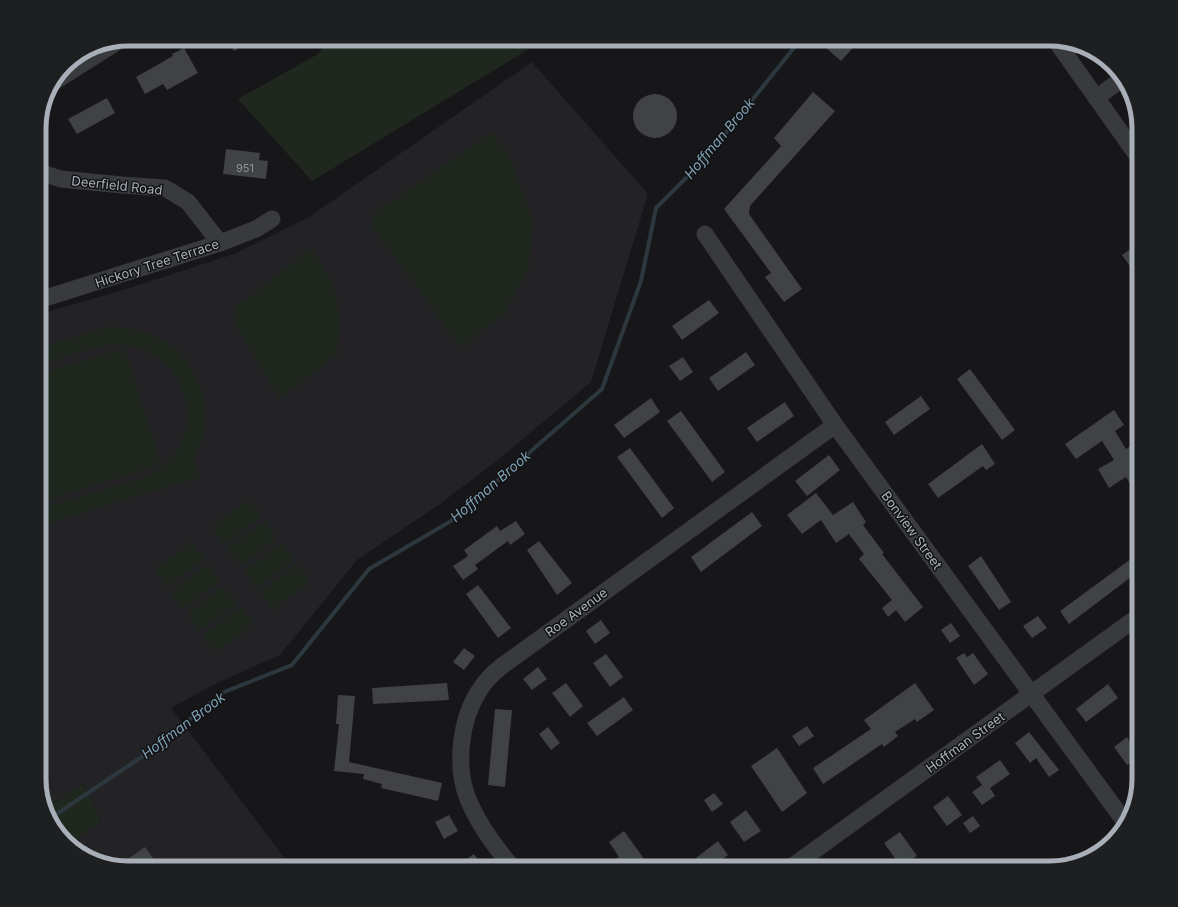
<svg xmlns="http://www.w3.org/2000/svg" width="1178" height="907" font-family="Inter,sans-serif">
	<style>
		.built { fill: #232326 }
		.green { fill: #1f271f }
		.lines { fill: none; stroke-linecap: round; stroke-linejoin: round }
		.stream { stroke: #2c383e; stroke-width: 4 }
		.building { fill: #414246 }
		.minor { stroke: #383a3e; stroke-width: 17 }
		.labels { text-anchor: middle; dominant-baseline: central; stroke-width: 3; stroke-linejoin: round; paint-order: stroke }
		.number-label { font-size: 11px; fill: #8f949c }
		.street-label { font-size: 13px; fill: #a9afb9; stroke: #121214 }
		.water-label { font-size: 14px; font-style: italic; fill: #7fa1b5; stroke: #121214 }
		.rim { fill: none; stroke: #a9afb9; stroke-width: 5 }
	</style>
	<rect width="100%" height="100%" fill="#171719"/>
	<path class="built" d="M 532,62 L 648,194 L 591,382 L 498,460 L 440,504 L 357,560 L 280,655 L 215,684 L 171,708 L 292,868 L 127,868 L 73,850 L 70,845 L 101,821 L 83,784 L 45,808 L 39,785 L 39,314 L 120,291 L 234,254 L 309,217 Z"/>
	<path class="green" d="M 330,39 L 540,39 L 537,44 L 312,181 L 238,99 L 318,54 Z
		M 492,132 L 511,160 L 533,220 L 529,267 L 505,313 L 461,348 L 372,226 L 373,214 Z
		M 312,248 L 334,286 L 340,319 L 337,353 L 310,376 L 279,398 L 233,321 L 235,307 Z
		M 108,327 C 154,327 193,350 203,397 C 204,403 206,410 206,415 C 206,423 204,433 202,440 C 200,445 196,451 194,457 C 193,462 198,472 200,477 L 39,526 L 39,509 C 63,501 87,494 112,487 C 128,482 148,478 162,467 C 209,428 186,355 127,345 C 101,341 64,358 39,366 L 39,348 Z
		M 125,348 L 161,465 L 39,502 L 39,374 Z
		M 248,499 L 262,516 L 224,544 L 211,527 Z
		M 264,521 L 277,538 L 240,566 L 227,549 Z
		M 191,542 L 205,559 L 167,587 L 155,570 Z
		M 281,543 L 294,560 L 257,588 L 244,571 Z
		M 208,564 L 220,581 L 183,609 L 170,592 Z
		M 297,564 L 310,582 L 273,610 L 260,592 Z
		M 224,586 L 237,603 L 200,631 L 187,614 Z
		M 240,607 L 254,624 L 216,653 L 203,635 Z
		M 83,784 L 101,821 L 70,845 L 48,819 L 45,808 Z"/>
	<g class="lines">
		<path class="stream" d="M 49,819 L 146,754 L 224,692 L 292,665 L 369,569 L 451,521 L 602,389 L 641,281 L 656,208 L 705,159 L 801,39"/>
	</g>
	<path class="building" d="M 226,39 L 254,39 L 234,51 Z
		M 834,39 L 861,39 L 841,61 L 826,48 Z
		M 184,48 L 198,73 L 167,90 L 163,84 L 145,94 L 136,77 L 173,56 L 172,54 Z
		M 813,92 L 835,111 L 750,206 L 749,214 L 802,289 L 784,302 L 765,277 L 771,273 L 724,209 L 781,146 L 774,138 Z
		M633 116a22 22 0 1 1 44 0a22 22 0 1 1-44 0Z
		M 107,98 L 115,113 L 77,134 L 68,119 Z
		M 226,149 L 260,153 L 259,160 L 268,161 L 266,179 L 223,174 Z
		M 1139,243 L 1139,264 L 1132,269 L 1122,255 Z
		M 709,300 L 719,313 L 682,340 L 672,326 Z
		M 746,352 L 755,365 L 718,391 L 709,378 Z
		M 683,357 L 693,372 L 680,381 L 669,366 Z
		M 970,369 L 1015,430 L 1002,440 L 957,379 Z
		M 921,396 L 930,409 L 894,435 L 885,422 Z
		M 651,398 L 660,412 L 624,438 L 614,425 Z
		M 785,402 L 794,416 L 757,442 L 747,428 Z
		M 1114,410 L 1124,425 L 1115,431 L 1126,449 L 1139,441 L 1139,479 L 1130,484 L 1126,477 L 1109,488 L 1098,469 L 1114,460 L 1102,441 L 1076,459 L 1065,444 Z
		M 681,411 L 725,472 L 712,482 L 667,421 Z
		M 982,444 L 995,464 L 986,470 L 983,466 L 938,498 L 928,484 Z
		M 630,448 L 674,508 L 662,518 L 617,457 Z
		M 829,455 L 840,470 L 807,496 L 795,481 Z
		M 816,493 L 833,515 L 853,502 L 866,522 L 863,525 L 884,553 L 882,554 L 923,607 L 905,622 L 896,610 L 888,617 L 882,608 L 892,600 L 859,559 L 864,554 L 849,534 L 836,543 L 821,520 L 802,534 L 787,515 Z
		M 752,512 L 762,526 L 701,572 L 691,557 Z
		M 516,521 L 525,534 L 510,545 L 508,541 L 475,565 L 478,569 L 463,580 L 453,566 L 468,556 L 464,550 L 497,526 L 500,531 Z
		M 539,541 L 572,583 L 557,595 L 527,550 Z
		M 1139,553 L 1139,571 L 1069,624 L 1060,611 Z
		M 981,556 L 1011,602 L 999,610 L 968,566 Z
		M 478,585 L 511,628 L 498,638 L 466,594 Z
		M 1038,616 L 1047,628 L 1032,638 L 1023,626 Z
		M 601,620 L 610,633 L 595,644 L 586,631 Z
		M 951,623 L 960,636 L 950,643 L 941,630 Z
		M 464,648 L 475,656 L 464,670 L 453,662 Z
		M 964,653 L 967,657 L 973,653 L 988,674 L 974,685 L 956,658 Z
		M 606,654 L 623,677 L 610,687 L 593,663 Z
		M 538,667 L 547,679 L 532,690 L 523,679 Z
		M 447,683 L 449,700 L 373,704 L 372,688 Z
		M 566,683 L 583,706 L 570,717 L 552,693 Z
		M 915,683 L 934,710 L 917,722 L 915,719 L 895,732 L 898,736 L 884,747 L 882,744 L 823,784 L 813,768 L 871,729 L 864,720 Z
		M 1108,684 L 1118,698 L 1086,722 L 1076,709 Z
		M 338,695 L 355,696 L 349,762 L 442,783 L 438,801 L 381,788 L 382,784 L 363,779 L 364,774 L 334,771 L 339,724 L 336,724 Z
		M 624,697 L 633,710 L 597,736 L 587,723 Z
		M 495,709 L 512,710 L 505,787 L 488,785 Z
		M 807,726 L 814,736 L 799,746 L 792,736 Z
		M 548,727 L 560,743 L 551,750 L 539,734 Z
		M 1029,732 L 1059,770 L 1049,777 L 1036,758 L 1030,763 L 1015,743 Z
		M 1127,737 L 1139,757 L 1127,765 L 1114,747 Z
		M 777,748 L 807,793 L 782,812 L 751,766 Z
		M 1000,760 L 1010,774 L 990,788 L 995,796 L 982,805 L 972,792 L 982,785 L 976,777 Z
		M 714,793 L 723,804 L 712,812 L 704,800 Z
		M 948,796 L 962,815 L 947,826 L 933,807 Z
		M 746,810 L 761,831 L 744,842 L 730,822 Z
		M 449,815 L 458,831 L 444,839 L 435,822 Z
		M 973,816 L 980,826 L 970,833 L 963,823 Z
		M 624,831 L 647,863 L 640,868 L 617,868 L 612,861 L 619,857 L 609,842 Z
		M 900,832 L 917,856 L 901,867 L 884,843 Z
		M 718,841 L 728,855 L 710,868 L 703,868 L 696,858 Z
		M 145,847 L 160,868 L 127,868 L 119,865 Z
		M 474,854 L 484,868 L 454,868 Z"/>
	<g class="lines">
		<path class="minor" d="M 1056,41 L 1139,158
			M 52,83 L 120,40
			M 1096,98 L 1122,79
			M 39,172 L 61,179 L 122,185 L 165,188 L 188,202 L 220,243
			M 705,234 L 835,425 L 1125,822
			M 39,300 L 220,243 L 256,229 L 272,219
			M 513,868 C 496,848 478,824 468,799 C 455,767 460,720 479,691 C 485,681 493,673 502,666 L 835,425
			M 790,868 L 1139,616"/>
	</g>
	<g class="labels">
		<g class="number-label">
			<text x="245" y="168">951</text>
		</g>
		<g class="street-label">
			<text transform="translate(117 185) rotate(6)">Deerfield Road</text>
			<text transform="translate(157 263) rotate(-18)">Hickory Tree Terrace</text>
			<text transform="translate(912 530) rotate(54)">Bonview Street</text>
			<text transform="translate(576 612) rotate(-36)">Roe Avenue</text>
			<text transform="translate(965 742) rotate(-36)">Hoffman Street</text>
		</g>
		<g class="water-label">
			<text transform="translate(719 138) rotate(-50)">Hoffman Brook</text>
			<text transform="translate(490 486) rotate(-41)">Hoffman Brook</text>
			<text transform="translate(183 725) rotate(-37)">Hoffman Brook</text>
		</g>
	</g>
	<path d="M0 0H1178V907H0ZM128 46H1050A82 82 0 0 1 1132 128V779A82 82 0 0 1 1050 861H128A82 82 0 0 1 46 779V128A82 82 0 0 1 128 46Z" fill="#1e1f21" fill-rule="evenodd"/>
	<path class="rim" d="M128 46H1050A82 82 0 0 1 1132 128V779A82 82 0 0 1 1050 861H128A82 82 0 0 1 46 779V128A82 82 0 0 1 128 46Z"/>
</svg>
